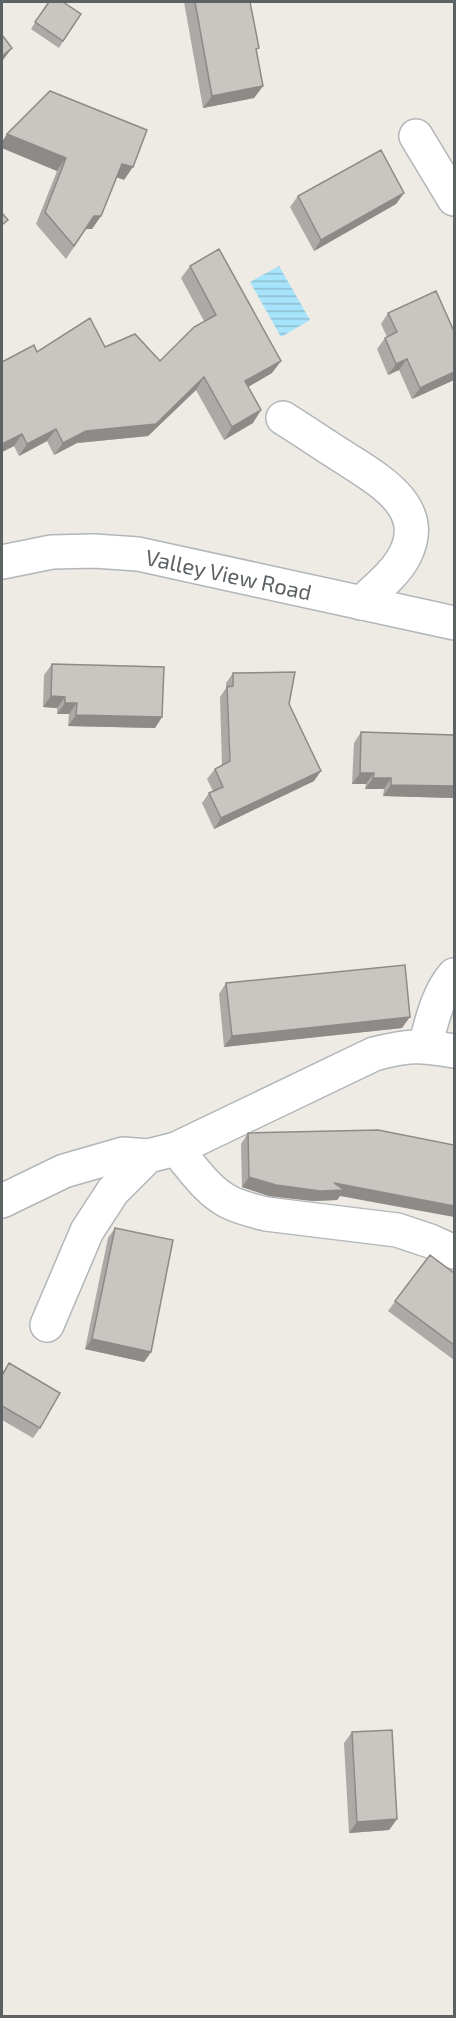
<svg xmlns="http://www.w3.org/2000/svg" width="456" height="2018" font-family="'Exo 2',sans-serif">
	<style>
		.water { fill: url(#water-rules) }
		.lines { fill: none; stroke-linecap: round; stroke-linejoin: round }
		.minor-casing { stroke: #b2b6b9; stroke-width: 36 }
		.minor { stroke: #fff; stroke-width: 33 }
		.wall { fill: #ada9a6 }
		.shaded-wall { fill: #8d8a87 }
		.building { fill: #c9c5c1; stroke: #8d8a87; stroke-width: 1.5 }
		.labels { text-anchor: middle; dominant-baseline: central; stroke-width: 5; stroke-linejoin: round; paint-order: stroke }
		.street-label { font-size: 22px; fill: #5c6164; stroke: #fff }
	</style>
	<defs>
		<pattern id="water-rules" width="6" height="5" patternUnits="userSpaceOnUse" patternTransform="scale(1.5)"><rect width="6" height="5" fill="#a7e4fb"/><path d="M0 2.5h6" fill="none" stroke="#8bbccf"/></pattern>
	</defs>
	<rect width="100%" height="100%" fill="#eeeae4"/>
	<path class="water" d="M 279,266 L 310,320 L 281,337 L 250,282 Z"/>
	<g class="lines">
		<g class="minor-casing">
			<g id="minor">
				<path d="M 416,136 L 454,199"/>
				<path d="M 283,418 C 304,431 324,445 345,458 C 379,480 429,507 405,555 C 396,573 376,589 361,603"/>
				<path id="s1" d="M 2,562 L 52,552 L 94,551 L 138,554 L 454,623"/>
				<path d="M 425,1046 C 432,1021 437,995 454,975"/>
				<path d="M 176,1149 C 192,1167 207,1191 229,1202 C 241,1208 254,1211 266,1214 L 397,1230 L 430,1241 L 454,1252"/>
				<path d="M 2,1201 L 64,1171 L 123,1154 L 148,1156"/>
				<path d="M 47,1325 L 87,1231 L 113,1191 L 148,1156 L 176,1149 L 374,1054 C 409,1045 419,1045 454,1051"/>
			</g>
		</g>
		<use href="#minor" class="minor"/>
	</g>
	<path class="wall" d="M 48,2 L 81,14 L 59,48 L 31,29 Z
		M 184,2 L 250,2 L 256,51 L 263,86 L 254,98 L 203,108 Z
		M 7,134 L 124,180 L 116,177 L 101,216 L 92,229 L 86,229 L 66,259 L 36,224 L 57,171 L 2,148 L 2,142 Z
		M 404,193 L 396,204 L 314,251 L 290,207 L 298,196 Z
		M 190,266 L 272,373 L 248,387 L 253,423 L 224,440 L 196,390 L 148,436 L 77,443 L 54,455 L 47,441 L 19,456 L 14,446 L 2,452 L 2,362 L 37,352 L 105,347 L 160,361 L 204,321 L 181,278 Z
		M 388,313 L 453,329 L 454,328 L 454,380 L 412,399 L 399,370 L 388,375 L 377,349 L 385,338 L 387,337 L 381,324 Z
		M 52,664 L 162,717 L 155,728 L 68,726 L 69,714 L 57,714 L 57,708 L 43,707 L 44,675 Z
		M 233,673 L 289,704 L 314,781 L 214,829 L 202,803 L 209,793 L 213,791 L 207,779 L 215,769 L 222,765 L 220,697 L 226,688 L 226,683 Z
		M 361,732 L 454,735 L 454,798 L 383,796 L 384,789 L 365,789 L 366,784 L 352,784 L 354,743 Z
		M 226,983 L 402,1028 L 224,1047 L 219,994 Z
		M 248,1133 L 340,1196 L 337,1200 L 313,1201 L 269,1196 L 242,1187 L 241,1144 Z
		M 115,1228 L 151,1352 L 144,1362 L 85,1349 L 108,1238 Z
		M 430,1255 L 454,1273 L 454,1360 L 388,1311 Z
		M 9,1363 L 40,1428 L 33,1438 L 2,1420 L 2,1373 Z
		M 352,1732 L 397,1819 L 389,1830 L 349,1833 L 344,1743 Z"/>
	<path class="shaded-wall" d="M 12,48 L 3,60 L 2,61 L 2,56 Z
		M 263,86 L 254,98 L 203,108 L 212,96 Z
		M 7,134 L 66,158 L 57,171 L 2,148 L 2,142 Z
		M 122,164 L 133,167 L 124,180 L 113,176 Z
		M 404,193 L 396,204 L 314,251 L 321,240 Z
		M 94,216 L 101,216 L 92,229 L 85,229 Z
		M 407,359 L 399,370 L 388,375 L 396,364 Z
		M 281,361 L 272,373 L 236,394 L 245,381 Z
		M 454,372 L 454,380 L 412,399 L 420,388 Z
		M 204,377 L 196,390 L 148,436 L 77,443 L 54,455 L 63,443 L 86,431 Z
		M 261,410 L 253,423 L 224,440 L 232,427 Z
		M 56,429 L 47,441 L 19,456 L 27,444 Z
		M 22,434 L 14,446 L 2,452 L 2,444 Z
		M 51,696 L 65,697 L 57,708 L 43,707 Z
		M 65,703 L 77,703 L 69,714 L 57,714 Z
		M 76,715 L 162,717 L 155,728 L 68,726 Z
		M 321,771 L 314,781 L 214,829 L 221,818 Z
		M 360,773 L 374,773 L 366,784 L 352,784 Z
		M 373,778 L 391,778 L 384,789 L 365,789 Z
		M 391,785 L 454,786 L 454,798 L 383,796 Z
		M 410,1017 L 402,1028 L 224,1047 L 232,1036 Z
		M 249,1177 L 334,1183 L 454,1206 L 454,1217 L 340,1196 L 337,1200 L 313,1201 L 269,1196 L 242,1187 Z
		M 92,1339 L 151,1352 L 144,1362 L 85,1349 Z
		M 397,1819 L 389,1830 L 349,1833 L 357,1822 Z"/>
	<path class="building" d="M 49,2 L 63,2 L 81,14 L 63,41 L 35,22 Z
		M 195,2 L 250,2 L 259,48 L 256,49 L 263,86 L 212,96 Z
		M 2,35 L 12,48 L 2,56 Z
		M 50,91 L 147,130 L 133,167 L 122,164 L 101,216 L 94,216 L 74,246 L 45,212 L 66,158 L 7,134 Z
		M 381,150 L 404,193 L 321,240 L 298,196 Z
		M 2,213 L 8,220 L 2,225 Z
		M 219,249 L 281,361 L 245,381 L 261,410 L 232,427 L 204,377 L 156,424 L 86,431 L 63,443 L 56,429 L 27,444 L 22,434 L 2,444 L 2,362 L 34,345 L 37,352 L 90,318 L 105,347 L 135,334 L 160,361 L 194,327 L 216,315 L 190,266 Z
		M 436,291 L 453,329 L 454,328 L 454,372 L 420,388 L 407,359 L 396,364 L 385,338 L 397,332 L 388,313 Z
		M 52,664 L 164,667 L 162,717 L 76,715 L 77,703 L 65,703 L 65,697 L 51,696 Z
		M 295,672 L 289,704 L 321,771 L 221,818 L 209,793 L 223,787 L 215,769 L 230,761 L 227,687 L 233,686 L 233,673 Z
		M 361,732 L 454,735 L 454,786 L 391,785 L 391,778 L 373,778 L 374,773 L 360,773 Z
		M 405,965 L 410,1017 L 232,1036 L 226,983 Z
		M 378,1130 L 454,1145 L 454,1206 L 334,1183 L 344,1190 L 320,1191 L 276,1185 L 249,1177 L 248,1133 Z
		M 115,1228 L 173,1240 L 151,1352 L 92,1339 Z
		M 430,1255 L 454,1273 L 454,1345 L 395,1301 Z
		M 9,1363 L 60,1393 L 40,1428 L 2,1406 L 2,1376 Z
		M 392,1730 L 397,1819 L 357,1822 L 352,1732 Z"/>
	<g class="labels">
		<g class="street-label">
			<text stroke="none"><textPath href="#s1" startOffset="230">Valley View Road</textPath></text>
		</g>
	</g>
	<rect width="456" height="2018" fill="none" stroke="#5c6164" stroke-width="6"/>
</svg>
